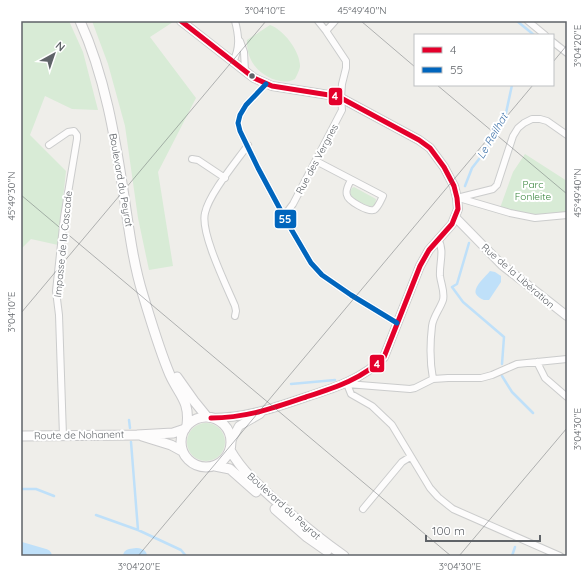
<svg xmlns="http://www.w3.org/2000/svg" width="588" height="577" font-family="Quicksand,sans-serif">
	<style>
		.green { fill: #d8ebd6 }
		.water { fill: #bfe0f9 }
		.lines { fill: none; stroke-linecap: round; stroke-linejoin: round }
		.stream { stroke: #bfe0f9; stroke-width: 2.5 }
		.river { stroke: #bfe0f9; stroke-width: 14 }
		.minor-casing { stroke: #cbcccc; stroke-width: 8 }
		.tertiary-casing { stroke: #cbcccc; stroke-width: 10 }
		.secondary-casing { stroke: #cacacb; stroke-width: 11 }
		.minor { stroke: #fdfcfc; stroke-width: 6 }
		.tertiary { stroke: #fdfcfc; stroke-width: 8 }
		.secondary { stroke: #fdfcfc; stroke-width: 9 }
		.bus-1-casing { stroke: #fff; stroke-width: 8 }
		.bus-2-casing { stroke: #fff; stroke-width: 8 }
		.bus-1 { stroke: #e4002b; stroke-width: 5 }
		.bus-2 { stroke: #0065bd; stroke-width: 5 }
		.ticks { fill: none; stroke: #5f6368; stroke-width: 1; stroke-opacity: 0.45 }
		.bus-dot { fill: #5f6368; stroke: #fff; stroke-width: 1.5 }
		.labels { text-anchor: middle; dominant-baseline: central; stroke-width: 4; stroke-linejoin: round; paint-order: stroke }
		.street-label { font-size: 10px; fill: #5f6368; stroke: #fff }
		.park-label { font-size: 10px; fill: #348238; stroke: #fff }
		.water-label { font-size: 11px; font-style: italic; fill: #4174aa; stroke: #fff }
		.line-badge { stroke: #fff; stroke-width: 1.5 }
		.badge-label { font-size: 11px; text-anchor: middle; font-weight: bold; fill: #fff }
		.neatline { fill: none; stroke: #5f6368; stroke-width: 1.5 }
		.ticks-label { font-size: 10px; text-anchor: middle; fill: #5f6368 }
	</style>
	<rect width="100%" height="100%" fill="#efeeea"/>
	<path class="green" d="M 21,21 L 69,21 L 83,52 L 98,110 L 72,109 L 45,96 L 30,135 L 66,171 L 58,245 L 31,239 L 21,249 Z
		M 92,21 L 171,21 L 173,22 L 150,37 L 196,98 L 158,172 L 173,266 L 149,270 L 138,218 L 125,126 L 108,64 Z
		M 270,25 C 283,29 301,52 300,67 C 299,71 297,75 295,79 C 289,82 286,82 280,81 C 259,77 246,60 247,40 Z
		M 525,154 L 567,181 L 567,213 L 535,216 L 500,208 L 513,172 Z
		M 354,187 L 376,199 L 375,205 L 370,207 L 352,198 L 350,192 L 352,188 Z
		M187 442a19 19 0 1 1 38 0a19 19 0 1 1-38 0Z"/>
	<path class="water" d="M 490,271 L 495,272 L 501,276 L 501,282 L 489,300 L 484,300 C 481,299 477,296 476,294 C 473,287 486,276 490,271 Z"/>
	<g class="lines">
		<path class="stream" d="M 517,21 L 534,35
			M 465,186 L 472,168 L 483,154 L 506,113 L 512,85
			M 469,243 L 457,284 L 452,287 L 463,302 L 504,337 L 502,364
			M 502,376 L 512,392 L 533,413
			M 291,384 L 335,380
			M 129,420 L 130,428
			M 131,442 L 138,530
			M 21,489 L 36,489 L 54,496
			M 96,515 L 138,530 L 181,550 L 186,556
			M 512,556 L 515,547"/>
		<path class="river" d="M 21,549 L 45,556
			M 130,556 L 137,555 L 140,556"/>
		<g class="minor-casing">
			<path id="minor" d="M 318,21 L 326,31
				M 528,21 L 545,35
				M 240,41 L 244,52 L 245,71
				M 553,42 L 567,53
				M 233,62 C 240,48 239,36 235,21
				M 266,84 L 246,105 L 240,115 L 238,123 L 240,131 L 258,168 L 287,222 L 311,263 L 322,275 L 351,295 L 397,323
				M 49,145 L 68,132 L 74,131 L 77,135 L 77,139 L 64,217 L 56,291 L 59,315 L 63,436
				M 192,159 L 198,160 L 225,178
				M 316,161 L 383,196 C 381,200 378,208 374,210 C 368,212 348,201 347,195 C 345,190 349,184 351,180
				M 457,198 L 493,189 L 497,185 L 513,136 L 518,128 L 524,123 L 532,119 L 540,119 L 547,121 L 567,135
				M 459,198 L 510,213 L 535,218 L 567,215
				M 284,216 L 293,204 L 342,110 L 341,98 L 342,84 L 346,68 L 346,61 L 326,31 L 335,21
				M 235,316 L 236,311 L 235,306 C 226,285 200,232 205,213 C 209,194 236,162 248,145
				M 537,362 L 545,378 L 567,397
				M 433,379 C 430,363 430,343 432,326 C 433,317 440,309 443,300 C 445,292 441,284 440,276 C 439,263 445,251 438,239
				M 363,509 L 402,462 L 410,457
				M 560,556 L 453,509 L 438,497 L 430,488 L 392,425 L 372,406 L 351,394 L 347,384 L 410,389 L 415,388 L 433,379 L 448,378 L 481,378 L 492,375 L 517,364 L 567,359"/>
		</g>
		<g class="tertiary-casing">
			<path id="tertiary" d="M 181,21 L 254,78 L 272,86 L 329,95 L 341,98 L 419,140 L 430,148 L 444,167 L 454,186 L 457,198 L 458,209 L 452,224 L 429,250 L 420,266 L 384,357 C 363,379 334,388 306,397 C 274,408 246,418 211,418
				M 455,217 L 502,265 L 567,316
				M 231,441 L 239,426 L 260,414"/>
		</g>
		<g class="secondary-casing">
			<path id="secondary" d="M 80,21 C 105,76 115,137 124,196 C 129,229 133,263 143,295 C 151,321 159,349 170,375 C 179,395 190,401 187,425
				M 177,377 L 194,401 L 207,417
				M181 442a25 25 0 1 1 50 0a25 25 0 1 1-50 0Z
				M 21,436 L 137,435 L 173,433 L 185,429
				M 142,436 L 171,445 L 182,451
				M 230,450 C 242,471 259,486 277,502 C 298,521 320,539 344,556
				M 215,466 L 230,469 L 256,492
				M 275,509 L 307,537 L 327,551"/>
		</g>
		<use href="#minor" class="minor"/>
		<use href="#tertiary" class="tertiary"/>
		<use href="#secondary" class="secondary"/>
		<g class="bus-1-casing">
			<path id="bus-1" d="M 181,21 L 254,78 L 272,86 L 329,95 L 341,98 L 419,140 L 430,148 L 444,167 L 454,186 L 457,198 L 458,209 L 452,224 L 429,250 L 420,266 L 384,357 C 363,379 334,388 306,397 C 274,408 246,418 211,418"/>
		</g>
		<g class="bus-2-casing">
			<path id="bus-2" d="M 266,84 L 246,105 L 240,115 L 238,123 L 240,131 L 258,168 L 287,222 L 311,263 L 322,275 L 351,295 L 397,323"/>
		</g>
		<use href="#bus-1" class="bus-1"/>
		<use href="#bus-2" class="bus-2"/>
	</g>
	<path class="ticks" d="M 361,21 L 415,67M 553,62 L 567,45M 437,85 L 567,194M 21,195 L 451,556M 21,313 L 266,21M 138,556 L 533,85M 459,556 L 567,428"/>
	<circle class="bus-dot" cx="252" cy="76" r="3.5"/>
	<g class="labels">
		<g class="street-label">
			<text transform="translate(317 159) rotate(-62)">Rue des Vergnes</text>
			<text transform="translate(121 180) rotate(80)">Boulevard du Peyrat</text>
			<text transform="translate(63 244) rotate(-84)">Impasse de la Cascade</text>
			<text transform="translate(518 276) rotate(41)">Rue de la Libération</text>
			<text transform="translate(79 435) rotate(-1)">Route de Nohanent</text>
			<text transform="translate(284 506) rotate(42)">Boulevard du Peyrat</text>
		</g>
		<g class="park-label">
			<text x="533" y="184">Parc<tspan x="533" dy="12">Fonleite</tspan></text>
		</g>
		<g class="water-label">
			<text transform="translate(492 136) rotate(-60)">Le Reilhat</text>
		</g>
	</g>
	<g class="line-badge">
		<rect x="328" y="87" width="15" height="19" rx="4" fill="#e4002b"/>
		<rect x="274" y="209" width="23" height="20" rx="4" fill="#0065bd"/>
		<rect x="369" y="354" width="16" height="19" rx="4" fill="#e4002b"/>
	</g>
	<g class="badge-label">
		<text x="335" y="100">4</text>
		<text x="285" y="223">55</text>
		<text x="377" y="368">4</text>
	</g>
	<rect width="588" height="577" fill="none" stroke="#ffffff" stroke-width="44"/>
	<rect x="414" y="34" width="140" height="52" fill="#ffffff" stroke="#bfc1c3"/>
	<rect x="422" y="47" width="20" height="6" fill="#e4002b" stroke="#bfc1c3"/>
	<text x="450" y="54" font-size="12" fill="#5f6368">4</text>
	<rect x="422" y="67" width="20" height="6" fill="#0065bd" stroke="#bfc1c3"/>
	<text x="450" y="74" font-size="12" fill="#5f6368">55</text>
	<g transform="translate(54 54) rotate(40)" stroke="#ffffff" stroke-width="3" paint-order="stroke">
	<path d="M0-3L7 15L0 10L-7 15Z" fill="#5f6368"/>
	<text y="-6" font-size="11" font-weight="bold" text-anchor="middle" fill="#5f6368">N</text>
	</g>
	<path d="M426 535v6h114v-6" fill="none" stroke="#5f6368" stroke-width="2"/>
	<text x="432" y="535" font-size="12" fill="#5f6368" stroke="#ffffff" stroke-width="3" paint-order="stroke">100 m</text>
	<rect x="22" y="22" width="544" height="533" class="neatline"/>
	<g class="ticks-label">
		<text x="265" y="14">3°04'10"E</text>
		<text x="362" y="14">45°49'40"N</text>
		<text transform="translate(577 46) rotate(-90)" y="4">3°04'20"E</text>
		<text transform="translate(577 193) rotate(-90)" y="4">45°49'40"N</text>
		<text transform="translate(11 196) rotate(-90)" y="4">45°49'30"N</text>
		<text transform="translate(11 312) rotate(-90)" y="4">3°04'10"E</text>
		<text transform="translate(577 429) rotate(-90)" y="4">3°04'30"E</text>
		<text x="139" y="570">3°04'20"E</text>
		<text x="460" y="570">3°04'30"E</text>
	</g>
</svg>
